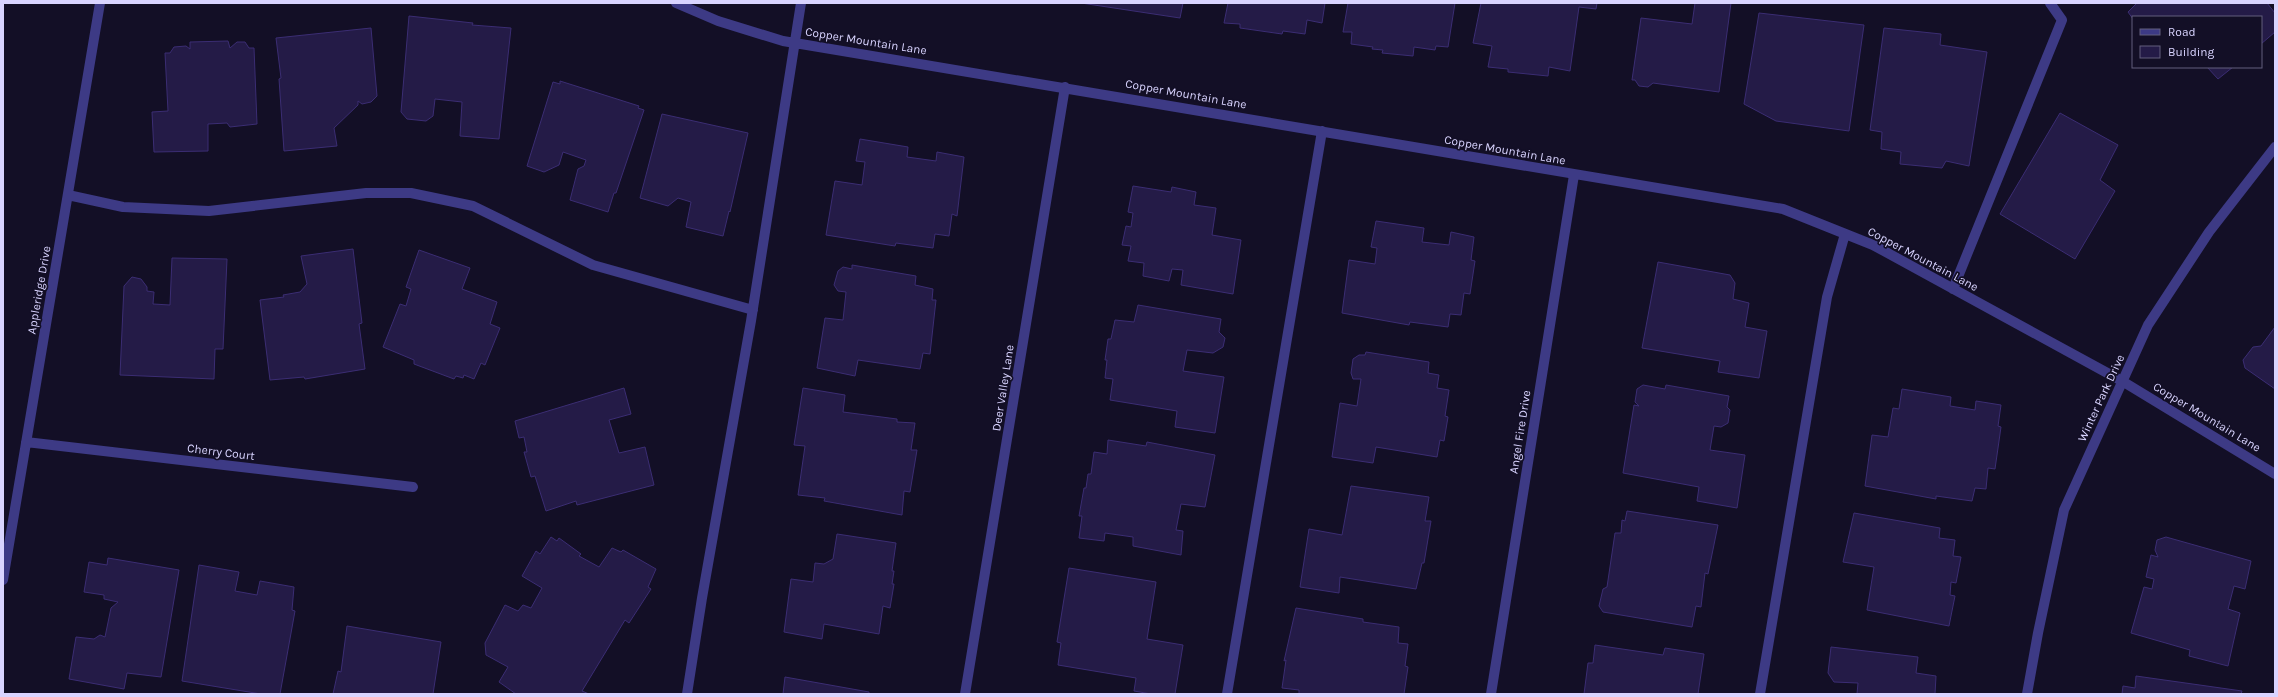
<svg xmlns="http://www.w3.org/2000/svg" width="2278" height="697" font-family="Karla,sans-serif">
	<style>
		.building { fill: #241b47; stroke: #3b2d73 }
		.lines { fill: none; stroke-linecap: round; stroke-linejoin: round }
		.minor { stroke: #3d3a85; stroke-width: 10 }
		.labels { text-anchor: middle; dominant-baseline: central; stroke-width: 3.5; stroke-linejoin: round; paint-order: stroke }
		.street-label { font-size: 12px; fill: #d9d4ff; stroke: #130f26 }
	</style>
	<rect width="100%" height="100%" fill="#130f26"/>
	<path class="building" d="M 1081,3 L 1183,3 L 1180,18 Z
		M 1228,3 L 1325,3 L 1322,23 L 1307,20 L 1305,34 L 1283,31 L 1282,34 L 1240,28 L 1240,24 L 1224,23 Z
		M 1348,3 L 1455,3 L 1448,47 L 1436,46 L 1435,50 L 1414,47 L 1413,56 L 1382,53 L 1383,50 L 1372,49 L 1373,47 L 1351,44 L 1352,32 L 1343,32 Z
		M 1481,3 L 1597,3 L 1596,9 L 1579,7 L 1570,71 L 1549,67 L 1548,76 L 1508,72 L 1508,69 L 1488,67 L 1492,46 L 1473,43 Z
		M 1695,3 L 1731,3 L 1719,92 L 1653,83 L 1648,87 L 1639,86 L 1635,80 L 1632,80 L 1641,18 L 1692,24 Z
		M 2137,3 L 2267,3 L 2275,13 L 2275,32 L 2261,44 L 2261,17 L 2133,17 L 2133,19 L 2128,12 Z
		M 1759,13 L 1864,25 L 1849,131 L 1776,121 L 1744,104 Z
		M 409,16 L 473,23 L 472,25 L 511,28 L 499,139 L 460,136 L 462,102 L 435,99 L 433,116 L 426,121 L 407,119 L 401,112 Z
		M 371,28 L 377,96 L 371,102 L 362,104 L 358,101 L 358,105 L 334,128 L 337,146 L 284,151 L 279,79 L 281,78 L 276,38 Z
		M 1884,28 L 1941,34 L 1940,45 L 1987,52 L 1969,166 L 1946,161 L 1942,168 L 1900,164 L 1901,152 L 1881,149 L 1882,132 L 1870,130 Z
		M 228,41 L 230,48 L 237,42 L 245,42 L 249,48 L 254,48 L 257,124 L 230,127 L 227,123 L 208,124 L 208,151 L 154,152 L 152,112 L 168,111 L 165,53 L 170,53 L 174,47 L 186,46 L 190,49 L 190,42 Z
		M 2207,67 L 2233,67 L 2218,79 Z
		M 560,81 L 639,106 L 638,108 L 644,110 L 616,193 L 614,193 L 608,212 L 570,200 L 578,169 L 584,166 L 586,160 L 563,152 L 559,165 L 544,172 L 527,166 L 553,82 L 560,84 Z
		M 2060,113 L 2118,145 L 2100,180 L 2115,191 L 2075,259 L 2000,214 Z
		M 662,114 L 748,133 L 730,212 L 729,211 L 723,236 L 686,227 L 691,202 L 678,198 L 668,206 L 640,198 Z
		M 860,139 L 908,147 L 907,157 L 936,161 L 937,152 L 964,157 L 957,216 L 952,214 L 949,236 L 935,234 L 933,248 L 896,243 L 895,246 L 826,235 L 835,181 L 862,185 L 865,162 L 856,161 Z
		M 1133,186 L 1171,192 L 1172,187 L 1196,192 L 1194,205 L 1216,208 L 1212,235 L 1241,240 L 1233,294 L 1181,285 L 1183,270 L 1172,269 L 1169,281 L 1143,276 L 1144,263 L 1128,261 L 1131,246 L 1122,245 L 1126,226 L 1131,227 L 1133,213 L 1128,212 Z
		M 1376,221 L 1424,228 L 1422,242 L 1449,245 L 1451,232 L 1474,237 L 1471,260 L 1475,261 L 1470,294 L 1464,293 L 1461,315 L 1450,314 L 1448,327 L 1410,322 L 1409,325 L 1342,313 L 1349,260 L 1375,264 L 1377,248 L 1371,247 Z
		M 353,249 L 362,323 L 359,324 L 365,369 L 305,379 L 304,377 L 270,380 L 260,300 L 284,297 L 283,295 L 300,292 L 307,284 L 301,256 Z
		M 419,250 L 470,268 L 462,289 L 497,302 L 490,324 L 500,328 L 485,365 L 481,363 L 474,379 L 464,375 L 463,378 L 456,376 L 454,379 L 414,364 L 414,360 L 383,347 L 400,304 L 406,306 L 411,289 L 406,287 Z
		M 172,258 L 227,259 L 223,349 L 215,349 L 214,379 L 120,375 L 124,286 L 132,277 L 141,279 L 147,287 L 147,291 L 154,292 L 153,304 L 170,305 Z
		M 1658,262 L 1730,275 L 1735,283 L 1733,299 L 1749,303 L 1745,327 L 1767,331 L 1759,378 L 1718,372 L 1720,361 L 1642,348 Z
		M 852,265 L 916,276 L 915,285 L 933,289 L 932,300 L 936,300 L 930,354 L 923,353 L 920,369 L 858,360 L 855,376 L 817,368 L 825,318 L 843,320 L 846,292 L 838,291 L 834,285 L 838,271 L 843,267 L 852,269 Z
		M 1138,305 L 1221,319 L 1219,332 L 1225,338 L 1223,347 L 1213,353 L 1187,350 L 1183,371 L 1224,377 L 1215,433 L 1175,427 L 1177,411 L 1110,400 L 1113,379 L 1105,378 L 1107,360 L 1105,360 L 1108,339 L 1111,339 L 1115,320 L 1134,322 Z
		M 2275,327 L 2275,389 L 2245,368 L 2243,360 L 2253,347 L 2261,346 Z
		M 1366,352 L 1429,362 L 1428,373 L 1439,375 L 1437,388 L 1449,390 L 1445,416 L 1448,417 L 1444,441 L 1440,440 L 1437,457 L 1376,447 L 1373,463 L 1332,457 L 1340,403 L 1357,406 L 1361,379 L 1353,379 L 1351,373 L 1353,359 L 1359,355 L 1365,355 Z
		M 1643,385 L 1665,389 L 1666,385 L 1729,396 L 1727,407 L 1730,410 L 1728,423 L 1721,427 L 1714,426 L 1710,450 L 1745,455 L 1737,508 L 1697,501 L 1699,487 L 1623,473 L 1634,405 L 1639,406 L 1635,402 L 1637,389 Z
		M 624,388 L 631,414 L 609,420 L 619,453 L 645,447 L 654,485 L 577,505 L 576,501 L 546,511 L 535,476 L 531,477 L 524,452 L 527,452 L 524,437 L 519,438 L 515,421 Z
		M 803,388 L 845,395 L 843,412 L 897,419 L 897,422 L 915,423 L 911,450 L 917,450 L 910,492 L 904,491 L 902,515 L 824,501 L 825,498 L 798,495 L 805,446 L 794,445 Z
		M 1902,389 L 1951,397 L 1950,406 L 1975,410 L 1976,401 L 2001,405 L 1998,426 L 2001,427 L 1995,469 L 1988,468 L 1986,489 L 1975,488 L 1972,501 L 1936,496 L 1936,499 L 1865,486 L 1872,435 L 1888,437 L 1893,408 L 1899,409 Z
		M 1108,440 L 1146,446 L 1147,442 L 1215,455 L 1205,507 L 1181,504 L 1176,530 L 1183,531 L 1181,555 L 1133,546 L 1133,537 L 1105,533 L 1104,541 L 1079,538 L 1082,516 L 1079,516 L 1084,488 L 1086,488 L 1088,474 L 1091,474 L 1094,452 L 1107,454 Z
		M 1351,486 L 1429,497 L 1425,521 L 1431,521 L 1424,563 L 1422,563 L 1416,589 L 1340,577 L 1339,593 L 1300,587 L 1309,529 L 1342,535 Z
		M 1627,511 L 1718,525 L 1708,574 L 1705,573 L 1701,607 L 1696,606 L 1692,627 L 1603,612 L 1599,606 L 1603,589 L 1607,587 L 1615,533 L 1621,533 L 1622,520 L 1625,521 Z
		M 1854,513 L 1940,528 L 1939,538 L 1955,540 L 1953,556 L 1961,557 L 1956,583 L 1951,582 L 1950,595 L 1955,596 L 1949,626 L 1867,610 L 1874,567 L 1843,562 Z
		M 837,534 L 896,543 L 892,571 L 894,571 L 892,584 L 894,584 L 890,608 L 883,606 L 879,634 L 824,624 L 822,639 L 784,632 L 791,579 L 813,582 L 815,563 L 824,564 L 833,559 Z
		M 551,537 L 557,541 L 559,538 L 581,554 L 579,556 L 599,567 L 612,548 L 621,552 L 623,550 L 656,569 L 648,587 L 651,589 L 629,623 L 625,620 L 582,691 L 589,694 L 516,694 L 499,682 L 508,667 L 486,655 L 485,643 L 505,605 L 518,611 L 523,605 L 531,608 L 542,588 L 522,576 L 536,551 L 540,554 Z
		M 2166,537 L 2251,561 L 2245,589 L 2234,586 L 2228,609 L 2240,613 L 2228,666 L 2189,656 L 2190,650 L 2131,633 L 2144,587 L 2152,589 L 2154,579 L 2146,577 L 2151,555 L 2158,557 L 2155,550 L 2157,540 Z
		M 108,558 L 179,570 L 161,677 L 127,673 L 124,689 L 69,679 L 76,637 L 94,639 L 100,635 L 105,637 L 111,608 L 118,602 L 104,599 L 104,595 L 84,592 L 89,562 L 107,565 Z
		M 199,565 L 239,572 L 235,591 L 257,595 L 260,581 L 294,587 L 292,610 L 295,611 L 280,694 L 261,694 L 182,681 Z
		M 1069,568 L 1156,582 L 1147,639 L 1183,645 L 1175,694 L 1151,694 L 1134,691 L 1136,678 L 1058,665 L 1061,643 L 1057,642 Z
		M 1296,608 L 1363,619 L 1363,622 L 1399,627 L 1398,643 L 1408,644 L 1405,666 L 1408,667 L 1404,694 L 1299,694 L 1299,690 L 1282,688 L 1286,660 L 1284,661 Z
		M 347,626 L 441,642 L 433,694 L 333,694 L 338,671 L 341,672 Z
		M 1595,645 L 1663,655 L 1665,648 L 1704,654 L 1698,694 L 1584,694 L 1588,663 L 1593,663 Z
		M 1831,647 L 1918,657 L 1916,673 L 1936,676 L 1935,694 L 1857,694 L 1858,683 L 1834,682 L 1828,673 Z
		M 2136,676 L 2242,691 L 2241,694 L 2122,694 L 2123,686 L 2135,688 Z
		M 785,677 L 869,692 L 869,694 L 783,694 Z"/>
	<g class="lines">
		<path class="minor" d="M 676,3 L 718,21 L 783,41 L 1783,209 L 1873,245 L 2122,381 L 2275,474
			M 68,195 L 123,207 L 209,211 L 366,193 L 411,193 L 473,206 L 593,265 L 753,310
			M 1953,289 L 2062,20 L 2050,3
			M 26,442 L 413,487
			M 3,580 L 100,3
			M 687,694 L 702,598 L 751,321 L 801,3
			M 965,694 L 1065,87
			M 1227,694 L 1322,131
			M 1491,694 L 1574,175
			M 1760,694 L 1827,297 L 1845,234
			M 2027,694 L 2038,633 L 2064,510 L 2148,325 L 2209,232 L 2275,147"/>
	</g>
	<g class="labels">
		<g class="street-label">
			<text transform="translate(866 41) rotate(9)">Copper Mountain Lane</text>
			<text transform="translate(1186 94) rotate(10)">Copper Mountain Lane</text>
			<text transform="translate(1505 150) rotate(10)">Copper Mountain Lane</text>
			<text transform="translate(1923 259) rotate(28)">Copper Mountain Lane</text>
			<text transform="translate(39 290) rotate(-80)">Appleridge Drive</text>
			<text transform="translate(1003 388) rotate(-81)">Deer Valley Lane</text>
			<text transform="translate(2101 398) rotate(-65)">Winter Park Drive</text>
			<text transform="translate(2207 417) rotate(31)">Copper Mountain Lane</text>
			<text transform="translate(1520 432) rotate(-81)">Angel Fire Drive</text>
			<text transform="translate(221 452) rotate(7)">Cherry Court</text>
		</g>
	</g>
	<rect width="2278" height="697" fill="none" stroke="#d9d4ff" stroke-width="8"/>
	<rect x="2132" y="16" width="130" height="52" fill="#130f26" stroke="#625e7d"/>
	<rect x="2140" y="29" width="20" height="6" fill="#3d3a85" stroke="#625e7d"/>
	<text x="2168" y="36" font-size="12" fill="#d9d4ff">Road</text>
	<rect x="2140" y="46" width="20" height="12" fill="#241b47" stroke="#625e7d"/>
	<text x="2168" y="56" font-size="12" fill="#d9d4ff">Building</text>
</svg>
